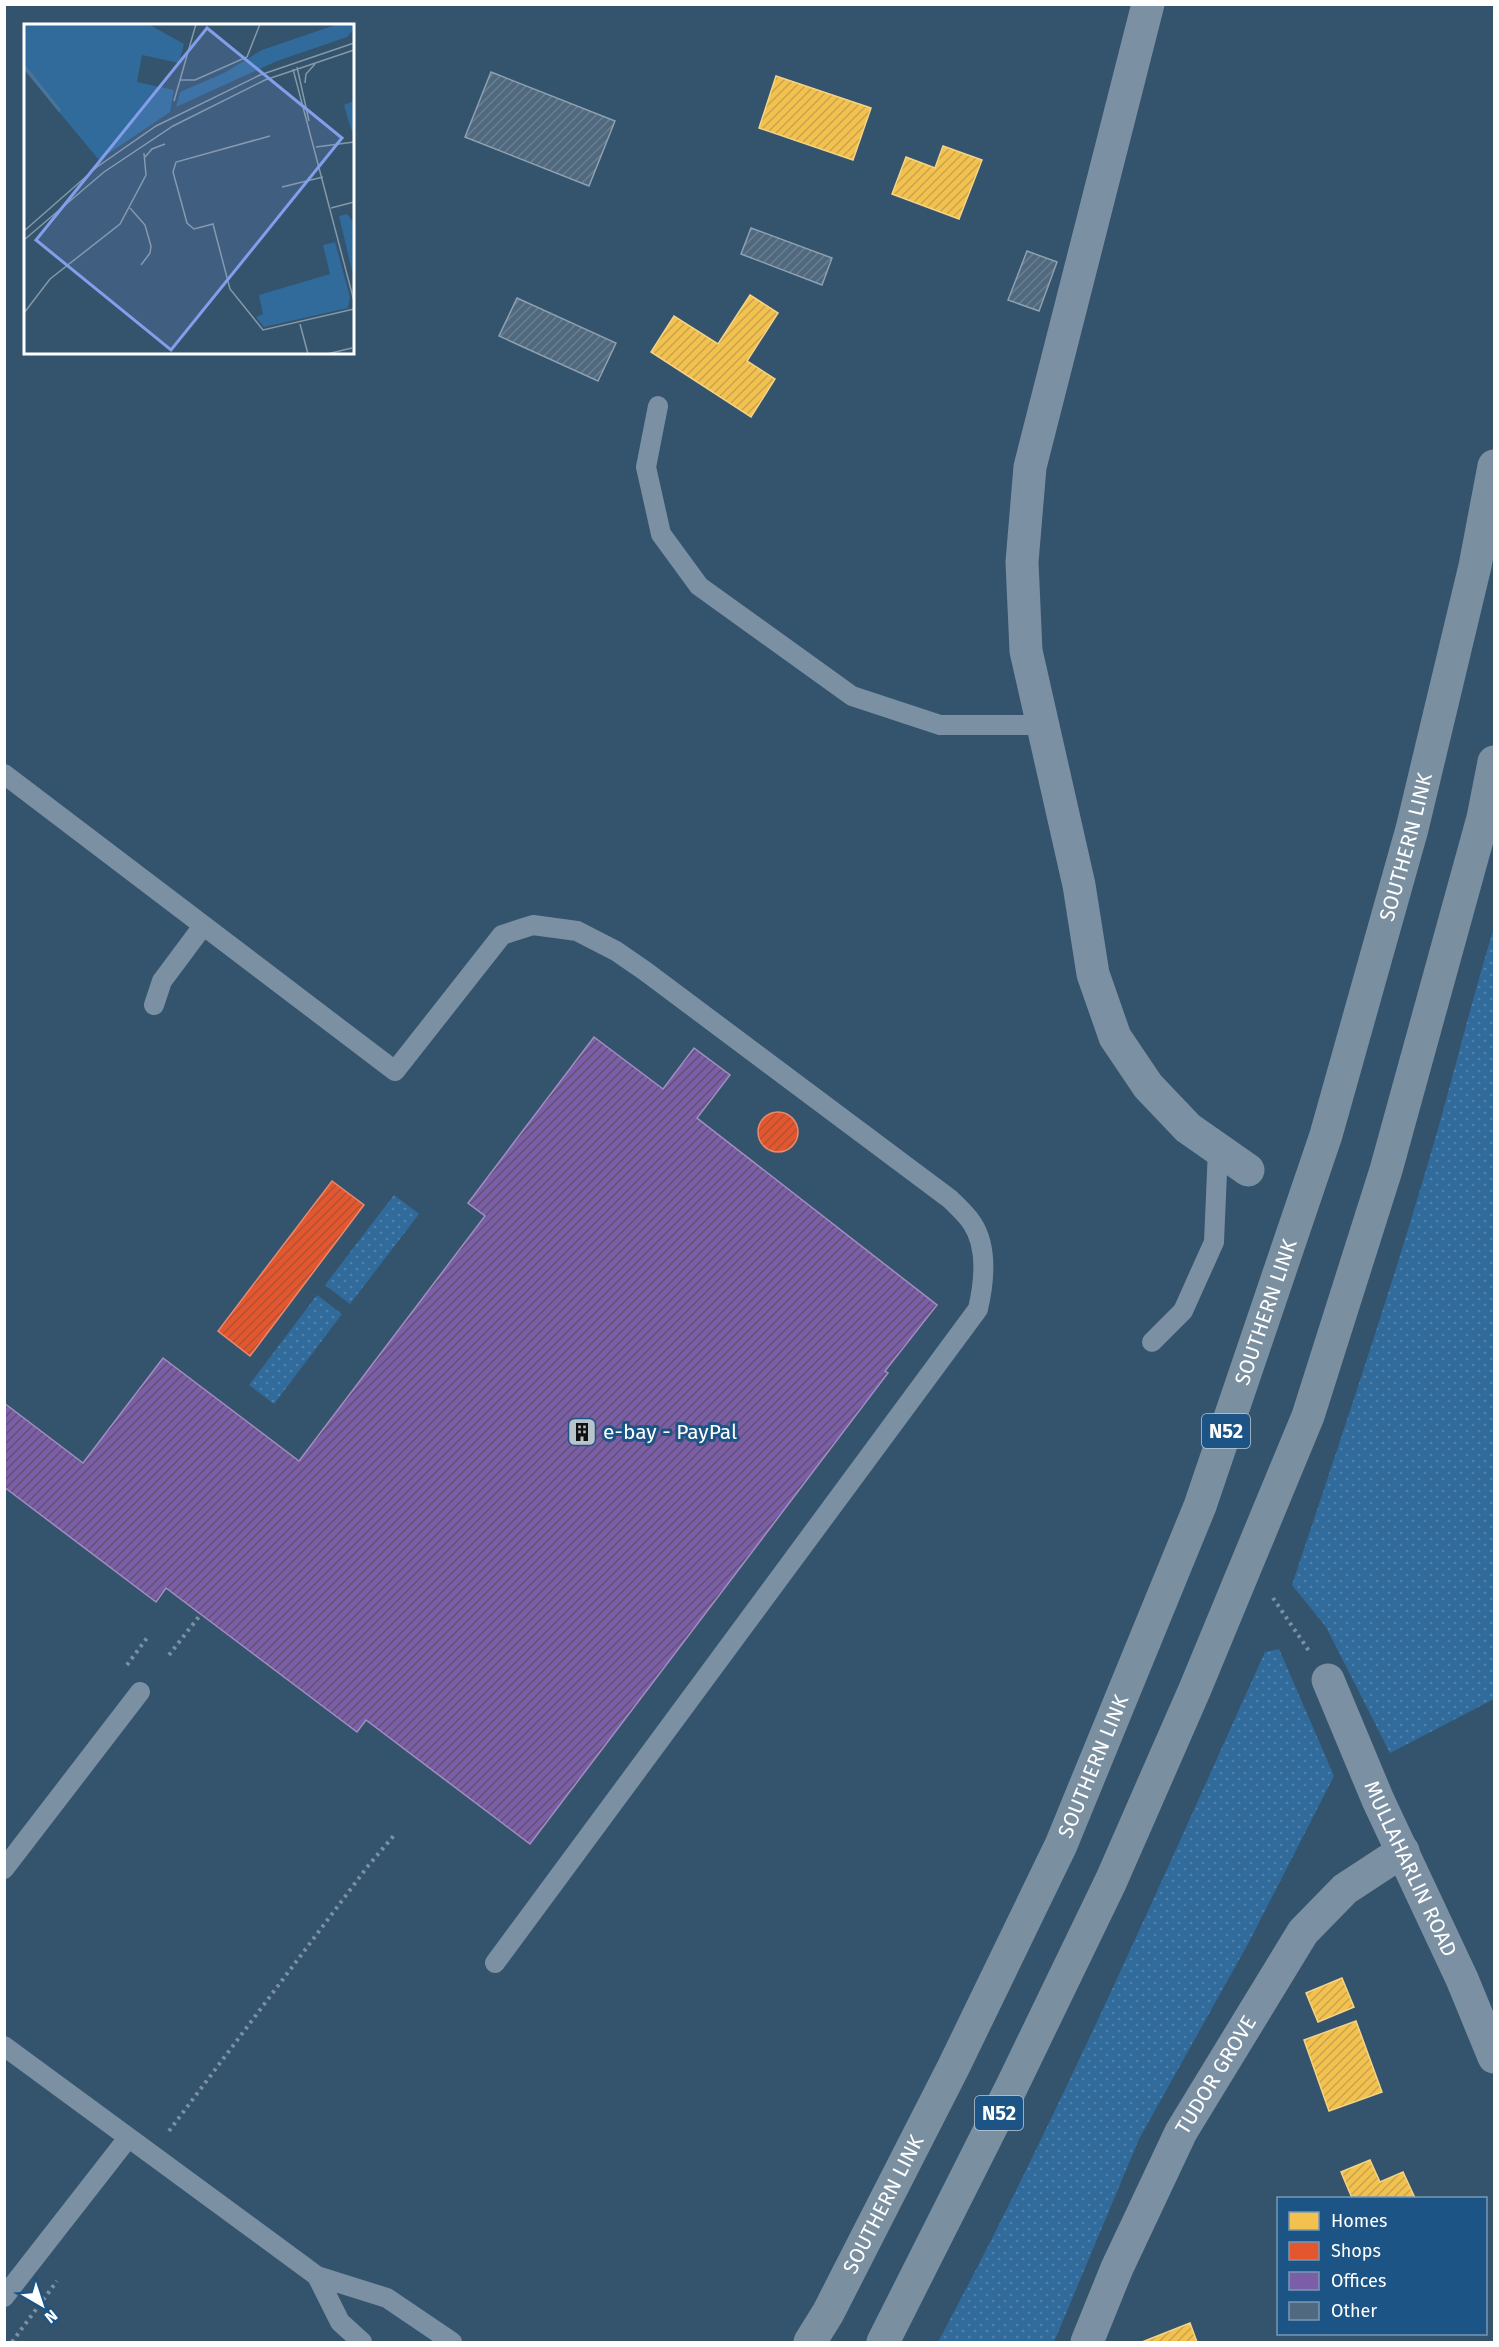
<svg xmlns="http://www.w3.org/2000/svg" width="1499" height="2347" font-family="'Fira Sans',sans-serif">
	<style>
		.grass { fill: url(#grass-dots) }
		.homes { fill: url(#homes-hatch); stroke: #f6d483; stroke-width: 1.5 }
		.shops { fill: url(#shops-hatch); stroke: #ec896d; stroke-width: 1.5 }
		.offices { fill: url(#offices-hatch); stroke: #a38ec1; stroke-width: 1.5 }
		.building { fill: url(#building-hatch); stroke: #8ea1b1; stroke-width: 1.5 }
		.lines { fill: none; stroke-linecap: round; stroke-linejoin: round }
		.path { stroke: #7b90a3; stroke-width: 4; stroke-dasharray: 3 4.5; stroke-linecap: butt }
		.service { stroke: #7b90a3; stroke-width: 20 }
		.minor { stroke: #7b90a3; stroke-width: 33 }
		.primary { stroke: #7a8fa0; stroke-width: 33 }
		.labels { text-anchor: middle; dominant-baseline: central; stroke-width: 6; stroke-linejoin: round; paint-order: stroke }
		.shield { fill: #1c5585; stroke: #bbccda; stroke-width: 1.5 }
		.shield-label { font-size: 20px; font-weight: bold; fill: #fff }
		.street-label { font-size: 21px; fill: #fff; stroke: #1c5585 }
		.poi-label { font-size: 21px; fill: #fff; stroke: #1c5585; text-anchor: start }
		.inset-river { fill: none; stroke: #4c7496; stroke-width: 3 }
		.inset-road { fill: none; stroke: #8598a7; stroke-width: 1.5 }
		.view { fill: #839eea; fill-opacity: 0.15; stroke: #839eea; stroke-width: 3 }
		.inset-edge { fill: none; stroke: #fff; stroke-width: 3 }
	</style>
	<defs>
		<pattern id="grass-dots" width="8" height="8" patternUnits="userSpaceOnUse" patternTransform="scale(1.5)"><rect width="8" height="8" fill="#316b9c"/><path d="M2 2h.1M6 6h.1" fill="none" stroke="#5081ab" stroke-width="1.8" stroke-linecap="round"/></pattern>
		<pattern id="homes-hatch" width="6" height="6" patternUnits="userSpaceOnUse" patternTransform="scale(1.5)"><rect width="6" height="6" fill="#f2c14e"/><path d="M-1 1l2-2M0 6l6-6M5 7l2-2" fill="none" stroke="#c8a44e"/></pattern>
		<pattern id="shops-hatch" width="6" height="6" patternUnits="userSpaceOnUse" patternTransform="scale(1.5)"><rect width="6" height="6" fill="#e4572e"/><path d="M-1 1l2-2M0 6l6-6M5 7l2-2" fill="none" stroke="#af5338"/></pattern>
		<pattern id="offices-hatch" width="6" height="6" patternUnits="userSpaceOnUse" patternTransform="scale(1.5)"><rect width="6" height="6" fill="#7b5ea7"/><path d="M-1 1l2-2M0 6l6-6M5 7l2-2" fill="none" stroke="#5f5370"/></pattern>
		<pattern id="building-hatch" width="6" height="6" patternUnits="userSpaceOnUse" patternTransform="scale(1.5)"><rect width="6" height="6" fill="#50697e"/><path d="M-1 1l2-2M0 6l6-6M5 7l2-2" fill="none" stroke="#6a8091"/></pattern>
	</defs>
	<rect width="100%" height="100%" fill="#34536d"/>
	<path class="grass" d="M 1494,928 L 1494,1699 L 1390,1753 L 1326,1627 L 1292,1585 C 1339,1444 1387,1303 1429,1160 C 1452,1083 1470,1005 1494,928 Z
		M 394,1195 L 419,1214 L 350,1304 L 325,1285 Z
		M 317,1295 L 342,1314 L 274,1404 L 249,1385 Z
		M 1279,1649 L 1334,1776 L 1249,1942 L 1139,2139 L 1054,2342 L 938,2342 C 1058,2118 1160,1884 1265,1652 Z"/>
	<path class="homes" d="M 776,76 L 871,108 L 853,160 L 759,128 Z
		M 943,146 L 982,160 L 959,219 L 892,194 L 906,157 L 935,168 Z
		M 750,295 L 778,313 L 747,361 L 775,379 L 751,417 L 651,352 L 674,316 L 718,344 Z
		M 1342,1978 L 1354,2007 L 1318,2022 L 1306,1993 Z
		M 1356,2021 L 1382,2092 L 1329,2111 L 1304,2040 Z
		M 1370,2160 L 1380,2182 L 1403,2172 L 1415,2198 L 1352,2198 L 1341,2172 Z
		M 1190,2323 L 1197,2342 L 1142,2342 Z"/>
	<path class="shops" d="M758 1132a20 20 0 1 1 40 0a20 20 0 1 1-40 0Z
		M 332,1181 L 364,1205 L 250,1356 L 218,1331 Z"/>
	<path class="offices" d="M 594,1037 L 663,1089 L 694,1048 L 730,1075 L 697,1118 L 937,1305 L 885,1371 L 888,1373 L 530,1844 L 366,1720 L 357,1732 L 166,1588 L 156,1602 L 4,1487 L 4,1403 L 83,1463 L 163,1358 L 299,1461 L 485,1216 L 468,1203 Z"/>
	<path class="building" d="M 491,72 L 615,121 L 589,186 L 465,137 Z
		M 751,228 L 832,258 L 822,285 L 741,254 Z
		M 1027,251 L 1057,262 L 1039,311 L 1008,300 Z
		M 517,298 L 616,343 L 598,381 L 499,336 Z"/>
	<g class="lines">
		<path class="path" d="M 1273,1598 L 1309,1651
			M 169,1655 L 201,1614
			M 127,1665 L 147,1638
			M 169,2131 L 368,1866 L 396,1833
			M 12,2342 L 57,2281"/>
		<path class="service" d="M 658,406 L 646,467 L 661,534 L 699,586 L 852,696 L 940,725 L 1042,725
			M 4,774 L 395,1071 L 502,935 L 533,925 L 577,931 L 616,951 L 645,971 L 950,1199 C 957,1206 966,1214 972,1223 C 988,1247 984,1283 978,1309 L 495,1963
			M 154,1005 L 162,981 L 203,926
			M 1152,1342 L 1183,1311 L 1214,1242 L 1218,1149
			M 4,1869 L 140,1692
			M 4,2046 L 317,2276 L 387,2298 L 452,2342
			M 317,2276 L 340,2322 L 362,2342
			M 4,2297 L 128,2138"/>
		<g class="minor">
			<path d="M 1148,4 L 1030,467 L 1022,562 L 1026,651 L 1079,885 L 1093,974 L 1115,1037 L 1148,1086 L 1188,1128 L 1248,1170"/>
			<path id="s1" d="M 1328,1680 L 1378,1800 L 1462,1979 L 1494,2057"/>
			<path id="s2" d="M 1087,2342 L 1117,2268 L 1181,2132 L 1303,1932 L 1345,1889 L 1403,1851"/>
		</g>
		<g class="primary">
			<path id="s3" d="M 810,2342 L 828,2313 L 953,2068 L 1061,1845 L 1200,1506 L 1326,1135 L 1412,829 L 1475,566 L 1494,466"/>
			<path d="M 883,2342 L 1011,2088 L 1111,1881 L 1195,1689 L 1308,1416 L 1386,1170 L 1483,818 L 1494,762"/>
		</g>
	</g>
	<defs>
		<g id="building-square" transform="scale(1.5)"><rect x="-9" y="-9" width="18" height="18" rx="4" fill="#b8c3cc" stroke="#1c5585"/><path d="M-4-6H4V6H1V3H-1V6H-4ZM-2.5-4.3h1.7v1.8h-1.7ZM.8-4.3h1.7v1.8H.8ZM-2.5-1h1.7V.8h-1.7ZM.8-1h1.7V.8H.8Z" fill="#111"/></g>
	</defs>
	<g fill-rule="evenodd">
		<use href="#building-square" x="582" y="1432"/>
	</g>
	<g class="labels">
		<g class="shield">
			<rect x="1202" y="1414" width="48" height="34" rx="4.5"/>
			<rect x="975" y="2096" width="48" height="34" rx="4.5"/>
		</g>
		<g class="shield-label">
			<text x="1226" y="1431">N52</text>
			<text x="999" y="2113">N52</text>
		</g>
		<g class="street-label">
			<text stroke="none"><textPath href="#s3" startOffset="1614">SOUTHERN LINK</textPath></text>
			<text stroke="none"><textPath href="#s3" startOffset="1128">SOUTHERN LINK</textPath></text>
			<text stroke="none"><textPath href="#s3" startOffset="642">SOUTHERN LINK</textPath></text>
			<text stroke="none"><textPath href="#s1" startOffset="206">MULLAHARLIN ROAD</textPath></text>
			<text stroke="none"><textPath href="#s2" startOffset="297">TUDOR GROVE</textPath></text>
			<text stroke="none"><textPath href="#s3" startOffset="156">SOUTHERN LINK</textPath></text>
		</g>
		<g class="poi-label">
			<text x="603" y="1432">e-bay - PayPal</text>
		</g>
	</g>
	<g transform="translate(24 24)">
		<rect width="330" height="330" fill="#34536d"/>
		<path d="M 0,0 L 124,0 L 160,20 L 155,39 L 118,31 L 113,58 L 150,66 L 146,88 L 75,136 L 0,46 ZM 314,0 L 330,0 L 330,5 L 323,13 L 253,37 L 152,83 L 156,68 L 200,49 L 238,26 ZM 323,190 L 330,199 L 330,255 L 315,192 ZM 311,218 L 326,273 L 324,284 L 240,303 L 232,293 L 239,290 L 235,271 L 306,250 L 299,221 Z" fill="#316b9c"/>
		<path d="M 330,77 L 330,115 L 320,81 Z" fill="#316b9c"/>
		<path class="inset-river" d="M 0,42 L 36,87"/>
		<path class="inset-road" d="M 273,43 L 285,97M 269,45 L 330,277M 156,56 L 171,56 L 223,33 L 236,0M 281,59 L 282,50 L 291,40M 150,77 L 172,0M 246,112 L 152,138 L 149,148 L 163,199 L 170,205 L 189,200 L 206,265 L 239,306 L 330,285M 292,123 L 330,118M 121,133 L 128,125 L 141,120M 258,163 L 299,153M 106,184 L 121,201 L 127,222 L 126,229 L 117,241M 307,184 L 330,178M 0,207 L 73,143 L 132,102 L 236,51 L 330,19M 0,216 L 80,148 L 149,102 L 241,56 L 330,26M 0,289 L 26,255 L 96,200 L 122,151 L 120,129M 276,300 L 284,330M 303,330 L 328,324"/>
		<path class="view" d="M 183,4 L 318,114 L 147,326 L 12,216 Z"/>
		<rect width="330" height="330" class="inset-edge"/>
	</g>
	<rect width="1499" height="2347" fill="none" stroke="#ffffff" stroke-width="12"/>
	<rect x="1277" y="2197" width="210" height="138" fill="#1c5585" stroke="#7799b6" stroke-width="1.5"/>
	<rect x="1289" y="2212" width="30" height="18" fill="#f2c14e" stroke="#7799b6" stroke-width="1.5"/>
	<text x="1331" y="2227" font-size="18" fill="#ffffff">Homes</text>
	<rect x="1289" y="2242" width="30" height="18" fill="#e4572e" stroke="#7799b6" stroke-width="1.5"/>
	<text x="1331" y="2257" font-size="18" fill="#ffffff">Shops</text>
	<rect x="1289" y="2272" width="30" height="18" fill="#7b5ea7" stroke="#7799b6" stroke-width="1.5"/>
	<text x="1331" y="2287" font-size="18" fill="#ffffff">Offices</text>
	<rect x="1289" y="2302" width="30" height="18" fill="#50697e" stroke="#7799b6" stroke-width="1.5"/>
	<text x="1331" y="2317" font-size="18" fill="#ffffff">Other</text>
	<g transform="translate(42 2305) rotate(141)" stroke="#1c5585" stroke-width="4.5" paint-order="stroke">
	<path d="M0-4.5L10 22L0 15L-10 22Z" fill="#ffffff"/>
	<text y="-9" font-size="16" font-weight="bold" text-anchor="middle" fill="#ffffff">N</text>
	</g>
</svg>
